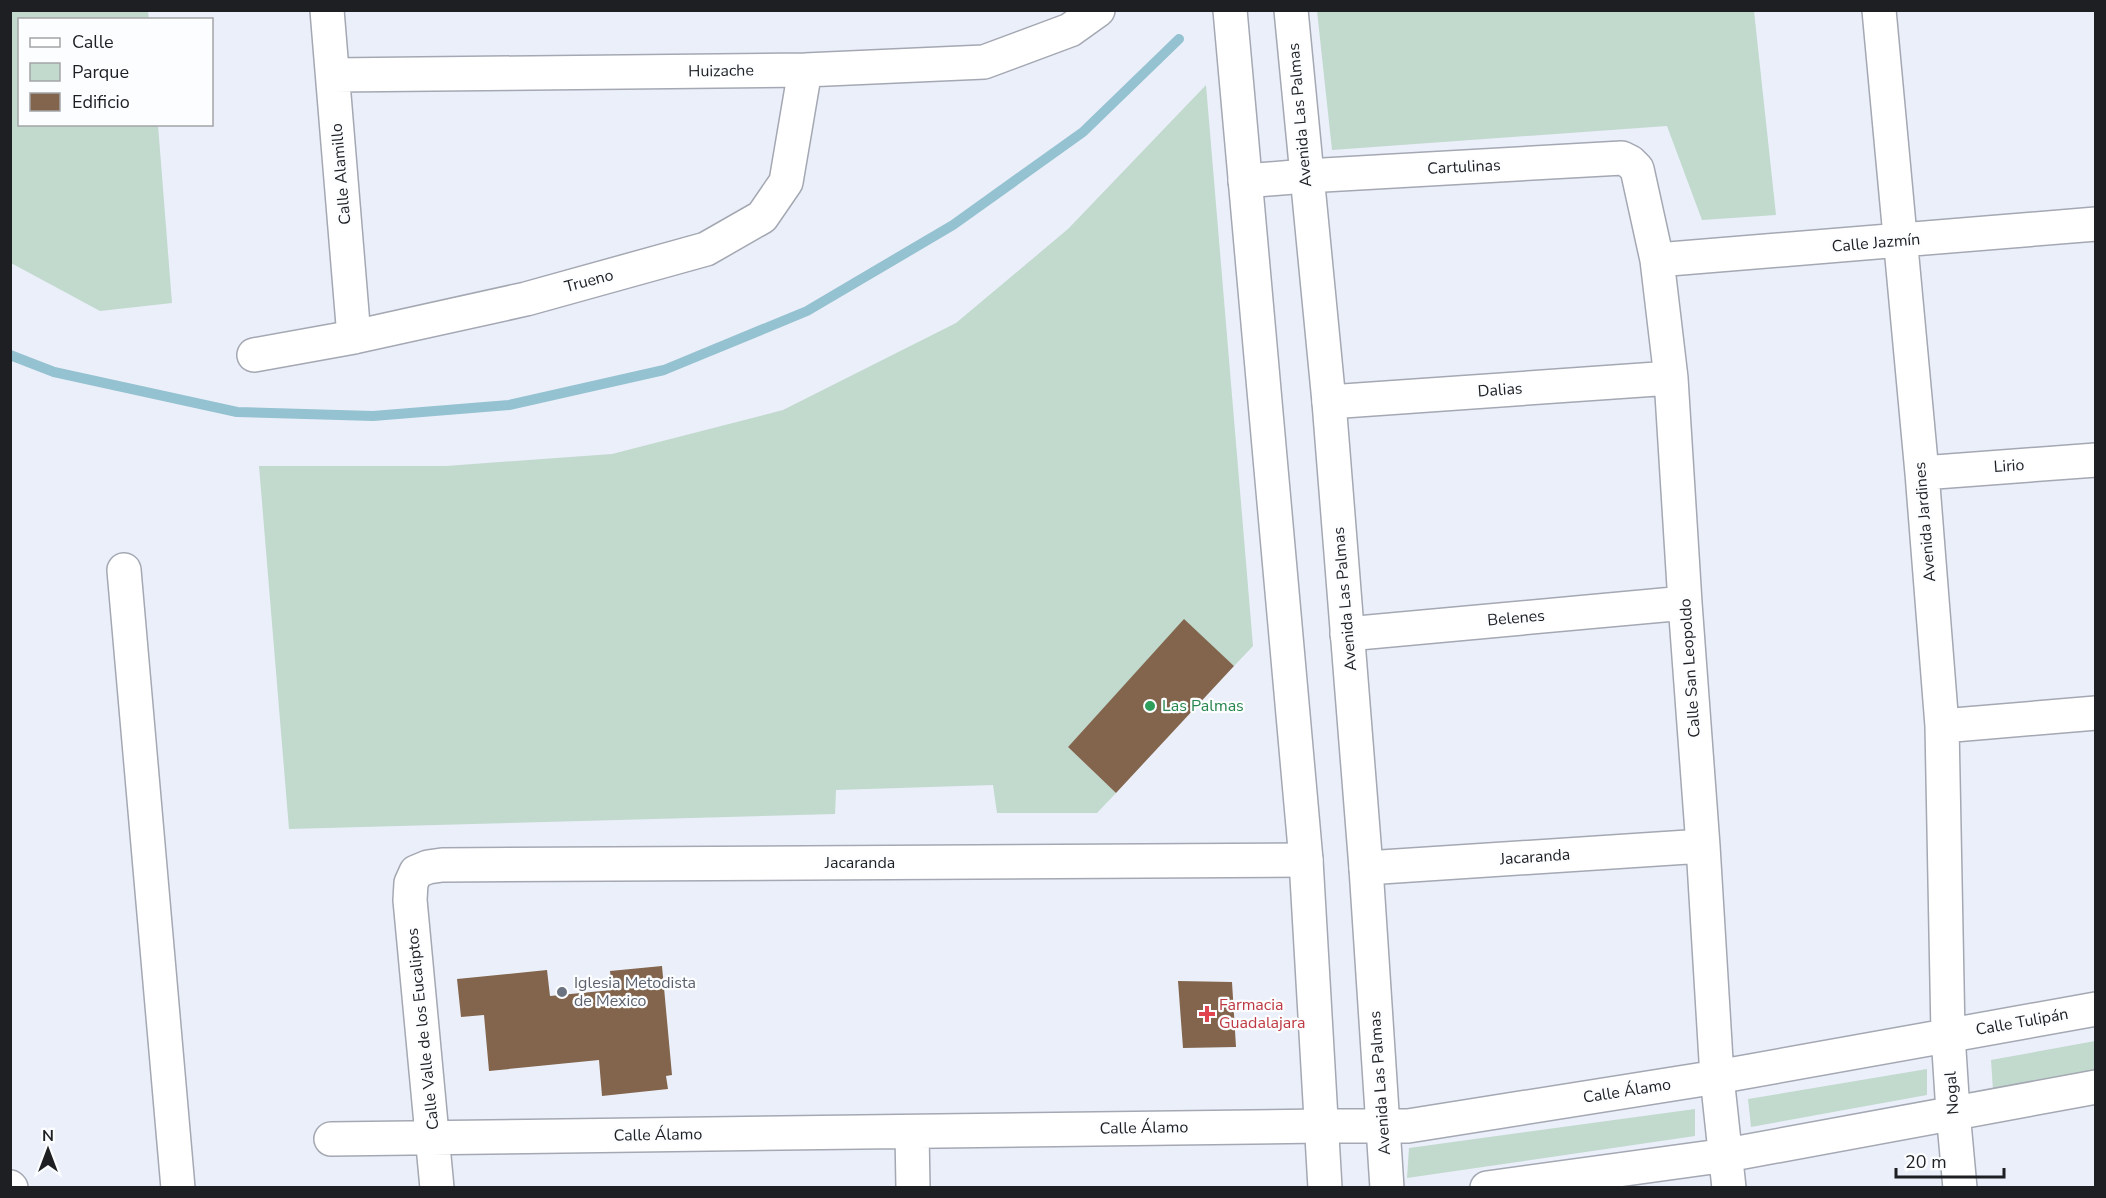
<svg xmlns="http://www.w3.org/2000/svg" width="2106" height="1198" font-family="'Nunito Sans',sans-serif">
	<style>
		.green { fill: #c1dacd }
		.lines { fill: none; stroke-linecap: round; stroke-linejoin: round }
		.stream { stroke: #94c2d0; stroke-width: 10 }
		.building { fill: #82654c }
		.street-casing { stroke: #a4a8b2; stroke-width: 36 }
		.secondary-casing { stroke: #a4a8b2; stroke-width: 36 }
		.street { stroke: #fff; stroke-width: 33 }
		.secondary { stroke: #fff; stroke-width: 33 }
		.leisure-dot { fill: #2e9e5b; stroke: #fcfdff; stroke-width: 2 }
		.worship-dot { fill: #6b7280; stroke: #fcfdff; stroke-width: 2 }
		.health-dot { fill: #e0444e; stroke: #fcfdff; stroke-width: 2 }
		.labels { text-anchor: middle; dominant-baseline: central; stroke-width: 4.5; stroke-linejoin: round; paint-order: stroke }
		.street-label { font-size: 16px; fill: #1d1f23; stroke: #fcfdff }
		.leisure-label { font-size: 16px; fill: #27864d; stroke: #fcfdff; text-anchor: start }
		.worship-label { font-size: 16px; fill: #5b616d; stroke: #fcfdff; text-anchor: start }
		.health-label { font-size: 16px; fill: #be3a42; stroke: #fcfdff; text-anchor: start }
	</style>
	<rect width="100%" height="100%" fill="#ebeffa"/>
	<path class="green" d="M 10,11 L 148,11 L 149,19 L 20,20 L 20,124 L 158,125 L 172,303 L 100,311 L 11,263 Z
		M 1317,11 L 1754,11 L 1776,215 L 1702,220 L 1667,126 L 1332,150 Z
		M 1206,85 L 1253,646 L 1234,666 L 1184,620 L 1068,747 L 1116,793 L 1097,813 L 997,813 L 993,785 L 836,790 L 835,814 L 289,829 L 259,466 L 446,466 L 612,454 L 783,410 L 956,323 L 1068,229 Z
		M 2095,1041 L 2095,1070 L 1993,1090 L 1991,1060 Z
		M 1927,1069 L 1927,1095 L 1751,1127 L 1748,1099 Z
		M 1695,1109 L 1695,1136 L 1407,1178 L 1409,1148 Z"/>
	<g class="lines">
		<path class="stream" d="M 10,355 L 54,372 L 237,412 L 373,416 L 509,405 L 664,370 L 807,311 L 953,225 L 1083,132 L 1179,39"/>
	</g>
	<path class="building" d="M 1184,619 L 1234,666 L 1116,793 L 1068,747 Z
		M 662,966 L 672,1075 L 666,1076 L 668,1089 L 602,1096 L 599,1060 L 489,1071 L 484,1015 L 461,1017 L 457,979 L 547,970 L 550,996 L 612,990 L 610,971 Z
		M 1178,981 L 1232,982 L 1236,1047 L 1183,1048 Z"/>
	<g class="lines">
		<g class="street-casing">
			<path id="street" d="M 327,10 L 354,337
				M 1879,10 L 1922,473 L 1942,726 L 1948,1035 L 1953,1112 L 1960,1188
				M 333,75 L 805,70 L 984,62 L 1070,30 L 1098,10
				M 1245,181 L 1306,176 L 1622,158 L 1630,162 L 1637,169 L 1657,260 L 1671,378 L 1685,603 L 1703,846 L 1717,1077 L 1729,1188
				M 1657,260 L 2096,224
				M 254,355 L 354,337 L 526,299 L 706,249 L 762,217 L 786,182 L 805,70
				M 1329,402 L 1671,378
				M 1922,473 L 2096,460
				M 124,570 L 178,1188
				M 1347,634 L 1685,603
				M 1942,726 L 2096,713
				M 1366,868 L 1703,846
				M 912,1132 L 913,1188
				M 331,1139 L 1321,1126 L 1408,1126 L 1717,1077 L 2096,1009
				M 10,1187 L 11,1188
				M 437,1188 L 410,900 L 411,883 L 416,872 L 428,867 L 442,865 L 1306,860
				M 1487,1188 L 1727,1155 L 2096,1087"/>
		</g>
		<g class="secondary-casing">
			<path id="secondary" d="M 1230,10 L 1306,860 L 1325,1188
				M 1291,10 L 1329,402 L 1366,868 L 1387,1188"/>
		</g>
		<use href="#street" class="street"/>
		<use href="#secondary" class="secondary"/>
	</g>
	<circle class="leisure-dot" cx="1150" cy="706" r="6"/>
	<circle class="worship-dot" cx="562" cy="992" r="6"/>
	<path class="health-dot" d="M1204 1005h6v6h6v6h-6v6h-6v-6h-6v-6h6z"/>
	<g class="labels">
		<g class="street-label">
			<text transform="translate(721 71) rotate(-1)">Huizache</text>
			<text transform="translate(1300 115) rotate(-95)">Avenida Las Palmas</text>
			<text transform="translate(1464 167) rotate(-3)">Cartulinas</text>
			<text transform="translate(341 174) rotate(-95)">Calle Alamillo</text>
			<text transform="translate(1876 243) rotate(-5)">Calle Jazmín</text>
			<text transform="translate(589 281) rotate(-15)">Trueno</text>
			<text transform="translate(1500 390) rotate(-4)">Dalias</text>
			<text transform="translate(2009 466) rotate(-4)">Lirio</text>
			<text transform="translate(1925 522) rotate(-95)">Avenida Jardines</text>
			<text transform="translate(1345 599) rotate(-95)">Avenida Las Palmas</text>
			<text transform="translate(1516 618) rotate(-5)">Belenes</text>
			<text transform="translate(1690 668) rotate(-94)">Calle San Leopoldo</text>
			<text transform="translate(1535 857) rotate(-4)">Jacaranda</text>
			<text x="860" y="863">Jacaranda</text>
			<text transform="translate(2022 1022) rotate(-10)">Calle Tulipán</text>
			<text transform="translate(423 1029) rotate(-96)">Calle Valle de los Eucaliptos</text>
			<text transform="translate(1380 1083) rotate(-94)">Avenida Las Palmas</text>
			<text transform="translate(1627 1091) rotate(-9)">Calle Álamo</text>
			<text transform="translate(1952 1093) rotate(-94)">Nogal</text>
			<text transform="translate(1144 1128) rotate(-1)">Calle Álamo</text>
			<text transform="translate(658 1135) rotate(-1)">Calle Álamo</text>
		</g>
		<g class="leisure-label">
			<text x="1162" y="706">Las Palmas</text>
		</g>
		<g class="worship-label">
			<text x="574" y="983">Iglesia Metodista<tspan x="574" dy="18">de Mexico</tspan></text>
		</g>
		<g class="health-label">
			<text x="1219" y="1005">Farmacia<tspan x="1219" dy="18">Guadalajara</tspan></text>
		</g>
	</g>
	<rect width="2106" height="1198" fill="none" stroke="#1d1f23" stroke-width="24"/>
	<rect x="18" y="18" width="195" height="108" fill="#fcfdff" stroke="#a3a4a7" stroke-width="1.5"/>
	<rect x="30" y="38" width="30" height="9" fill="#ffffff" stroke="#a3a4a7" stroke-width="1.5"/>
	<text x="72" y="48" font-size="18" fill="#1d1f23">Calle</text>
	<rect x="30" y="63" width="30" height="18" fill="#c1dacd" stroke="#a3a4a7" stroke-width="1.5"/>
	<text x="72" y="78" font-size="18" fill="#1d1f23">Parque</text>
	<rect x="30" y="93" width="30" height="18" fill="#82654c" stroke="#a3a4a7" stroke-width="1.5"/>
	<text x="72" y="108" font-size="18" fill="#1d1f23">Edificio</text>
	<g transform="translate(48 1150)" stroke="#fcfdff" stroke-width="4.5" paint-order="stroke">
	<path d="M0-4.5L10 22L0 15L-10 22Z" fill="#1d1f23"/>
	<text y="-9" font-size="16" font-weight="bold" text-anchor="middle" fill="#1d1f23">N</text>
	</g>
	<path d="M1896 1168v9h108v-9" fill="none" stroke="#1d1f23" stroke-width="3"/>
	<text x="1905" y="1168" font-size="18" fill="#1d1f23" stroke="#fcfdff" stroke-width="4.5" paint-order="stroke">20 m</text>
</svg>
